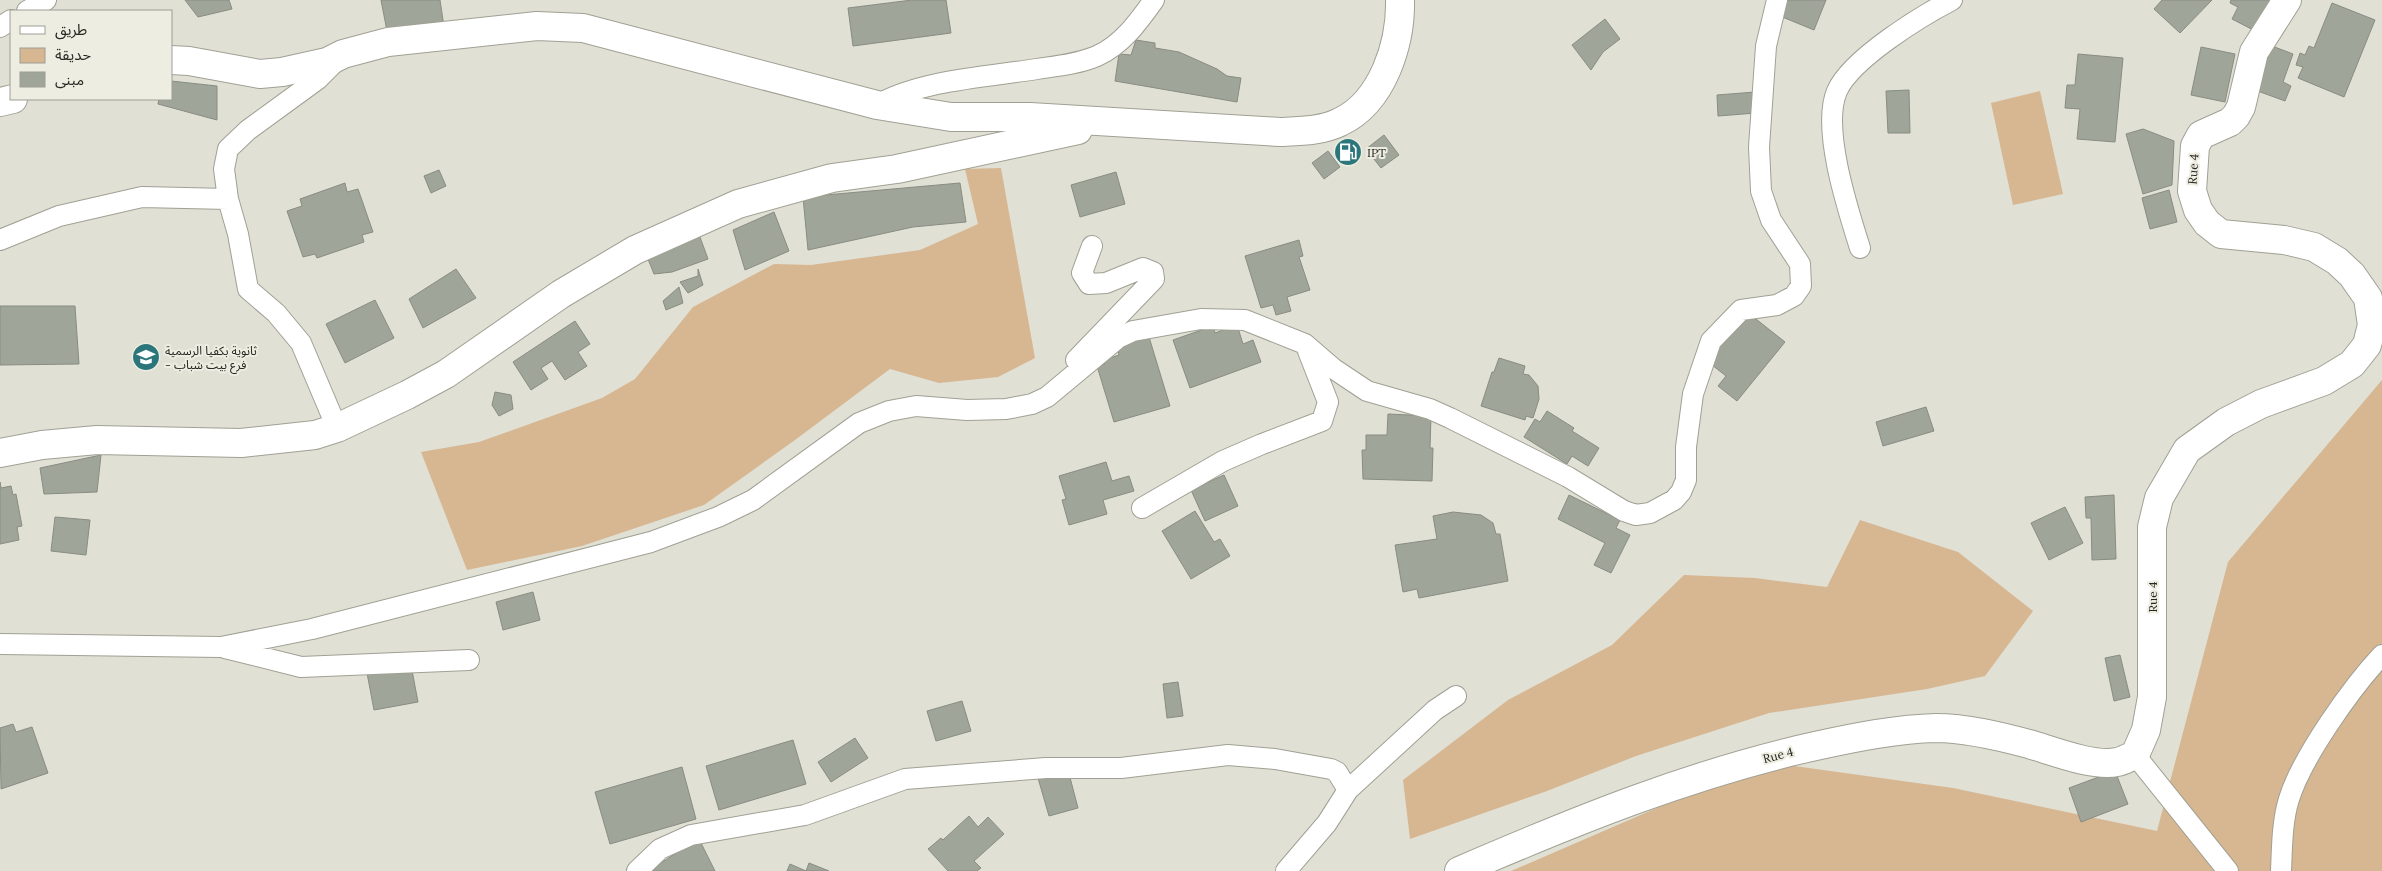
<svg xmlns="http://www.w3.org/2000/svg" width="2382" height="871" font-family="Lora,'Noto Sans Arabic',serif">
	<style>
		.green { fill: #d7b692 }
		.building { fill: #a0a59a; stroke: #888c82 }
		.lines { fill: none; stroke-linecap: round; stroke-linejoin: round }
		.street-casing { stroke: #a0a094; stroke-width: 22 }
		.secondary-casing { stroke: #a0a094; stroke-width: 30 }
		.street { stroke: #fff; stroke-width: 20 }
		.secondary { stroke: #fff; stroke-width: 28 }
		.labels { text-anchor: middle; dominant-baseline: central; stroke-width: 4; stroke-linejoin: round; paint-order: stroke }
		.poi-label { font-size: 12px; fill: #262622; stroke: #edede1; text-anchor: start }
		.street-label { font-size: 12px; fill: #262622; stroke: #edede1 }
	</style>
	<rect width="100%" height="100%" fill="#e0e0d4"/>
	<path class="green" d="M 2040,91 L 2063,194 L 2013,205 L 1991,103 Z
		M 1001,168 L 1035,358 L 998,377 L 939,383 L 890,369 L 795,440 L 704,505 L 582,546 L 467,570 L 421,452 L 479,442 L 602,398 L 635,379 L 693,307 L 774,264 L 811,265 L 920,250 L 978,224 L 965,169 Z
		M 2382,380 L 2382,871 L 1511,871 L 1689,794 L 1773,763 L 1953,788 L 2157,831 L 2228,562 Z
		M 1860,520 L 1958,552 L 2033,611 L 1985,676 L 1927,689 L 1769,713 L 1636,756 L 1547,791 L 1410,839 L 1403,780 L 1508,700 L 1612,645 L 1684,575 L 1755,578 L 1827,587 Z"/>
	<path class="building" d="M 185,0 L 229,0 L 232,9 L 198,17 Z
		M 381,0 L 440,0 L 444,27 L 387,31 Z
		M 912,0 L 946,0 L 951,33 L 853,46 L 848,8 Z
		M 1781,0 L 1826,0 L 1814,30 L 1775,14 Z
		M 2162,0 L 2212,0 L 2180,33 L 2154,9 Z
		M 2231,0 L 2276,0 L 2259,33 L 2232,19 L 2238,7 L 2230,3 Z
		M 2332,3 L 2375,20 L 2344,97 L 2298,78 L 2303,67 L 2296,65 L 2300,53 L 2305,55 L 2309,46 L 2314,48 Z
		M 1605,19 L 1620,39 L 1603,52 L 1591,70 L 1572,45 Z
		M 1136,40 L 1155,43 L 1155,48 L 1179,52 L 1217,69 L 1227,76 L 1241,78 L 1237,102 L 1115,81 L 1119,54 L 1131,55 Z
		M 2272,46 L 2293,54 L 2283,82 L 2291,86 L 2285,101 L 2255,90 Z
		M 2201,47 L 2235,54 L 2225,102 L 2191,95 Z
		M 2078,54 L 2123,58 L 2115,142 L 2077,139 L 2080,109 L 2065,108 L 2067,85 L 2075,85 Z
		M 171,81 L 217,86 L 217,120 L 158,104 L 159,99 L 171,99 Z
		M 1909,90 L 1910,133 L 1888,133 L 1886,91 Z
		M 1755,92 L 1756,113 L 1718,116 L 1717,95 Z
		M 2143,129 L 2174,141 L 2172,185 L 2143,194 L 2126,134 Z
		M 1384,135 L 1399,155 L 1381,168 L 1366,149 Z
		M 1328,151 L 1340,167 L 1324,179 L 1312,163 Z
		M 439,170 L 446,186 L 431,193 L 424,176 Z
		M 1116,172 L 1125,204 L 1080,217 L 1071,185 Z
		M 345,183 L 347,192 L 358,189 L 373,232 L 362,235 L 364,242 L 317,258 L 315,254 L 303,257 L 287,211 L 302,206 L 300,199 Z
		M 960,183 L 966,222 L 913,227 L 808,250 L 803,197 Z
		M 2169,190 L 2177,222 L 2150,229 L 2142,198 Z
		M 774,212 L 789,251 L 745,270 L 733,230 Z
		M 697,229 L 708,259 L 672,272 L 654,274 L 648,259 Z
		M 1299,240 L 1303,256 L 1299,257 L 1310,290 L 1287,297 L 1291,311 L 1276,315 L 1273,305 L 1261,308 L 1245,256 Z
		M 456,269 L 476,298 L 423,328 L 409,299 Z
		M 698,269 L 703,285 L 688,293 L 680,282 L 698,276 Z
		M 679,287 L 683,303 L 666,310 L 663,301 Z
		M 375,300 L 394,338 L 345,363 L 326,324 Z
		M 0,306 L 75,306 L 79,364 L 0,365 Z
		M 1747,312 L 1785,342 L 1737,401 L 1718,386 L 1726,376 L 1707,361 Z
		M 575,321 L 590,344 L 578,352 L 587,366 L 565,380 L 552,361 L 541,368 L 548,379 L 531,390 L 513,362 Z
		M 1237,325 L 1243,344 L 1253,340 L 1261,362 L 1190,388 L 1173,340 L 1213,326 L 1215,333 Z
		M 1149,337 L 1170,406 L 1114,422 L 1097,366 L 1105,364 L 1104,360 L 1119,355 L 1117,346 Z
		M 1499,358 L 1525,366 L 1523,374 L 1529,375 L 1538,386 L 1539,399 L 1533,418 L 1526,416 L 1525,420 L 1481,406 L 1492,372 L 1494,372 Z
		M 495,392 L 511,395 L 513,409 L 499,416 L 492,405 Z
		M 1926,407 L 1934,431 L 1883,446 L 1876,422 Z
		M 1547,411 L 1574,428 L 1572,431 L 1599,448 L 1588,466 L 1572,456 L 1567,464 L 1524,437 L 1535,419 L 1540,422 Z
		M 1388,414 L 1431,416 L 1430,448 L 1433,448 L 1432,481 L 1363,479 L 1362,450 L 1366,450 L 1366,435 L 1387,435 Z
		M 101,455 L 97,492 L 44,494 L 40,468 Z
		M 1106,462 L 1112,481 L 1129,476 L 1134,491 L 1103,500 L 1107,514 L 1069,525 L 1062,500 L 1066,499 L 1059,476 Z
		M 1224,475 L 1238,506 L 1205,521 L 1191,490 Z
		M 0,482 L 1,488 L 11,486 L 13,495 L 16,494 L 22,526 L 17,527 L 19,540 L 0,544 Z
		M 1569,495 L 1620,520 L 1616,528 L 1630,535 L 1611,573 L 1594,565 L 1605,543 L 1558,519 Z
		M 2114,495 L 2116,559 L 2092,560 L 2091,518 L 2086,518 L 2085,497 Z
		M 2065,507 L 2083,543 L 2049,560 L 2031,523 Z
		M 1195,511 L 1214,542 L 1220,539 L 1230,556 L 1191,579 L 1162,531 Z
		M 1453,512 L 1481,515 L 1493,523 L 1496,534 L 1500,534 L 1508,581 L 1419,598 L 1417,589 L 1403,592 L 1395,545 L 1437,539 L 1433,516 Z
		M 55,517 L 90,520 L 86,555 L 51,551 Z
		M 533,592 L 540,620 L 503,630 L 496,602 Z
		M 2120,655 L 2130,697 L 2114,701 L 2105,658 Z
		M 411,665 L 418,702 L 374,710 L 367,673 Z
		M 1178,682 L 1183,716 L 1167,718 L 1163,684 Z
		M 962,701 L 971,731 L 936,741 L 927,711 Z
		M 13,724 L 16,732 L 32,727 L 48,773 L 1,789 L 0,728 Z
		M 855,738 L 868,758 L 831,782 L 818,762 Z
		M 793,740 L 806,784 L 719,810 L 706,766 Z
		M 682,767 L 696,819 L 610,844 L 595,792 Z
		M 1068,770 L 1078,808 L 1049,816 L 1038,778 Z
		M 2115,771 L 2128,804 L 2081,822 L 2069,788 Z
		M 969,816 L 978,827 L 988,817 L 1004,834 L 974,861 L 981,868 L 977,871 L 948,871 L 928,849 L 941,838 L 943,840 Z
		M 699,839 L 715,871 L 648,871 Z
		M 809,863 L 829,871 L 787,871 L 790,864 L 806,871 Z"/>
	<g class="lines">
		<g class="street-casing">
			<path id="street" d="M 27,11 L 46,0
				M 0,27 L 11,20
				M 877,105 C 922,80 986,77 1037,69 C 1057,66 1078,64 1097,56 C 1122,45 1139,21 1154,0
				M 0,240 L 59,216 L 142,197 L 228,199
				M 1860,248 C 1848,210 1821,128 1837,91 C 1851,59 1921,16 1952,0
				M 1076,360 L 1154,279 L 1153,272 L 1143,268 L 1106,283 L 1089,284 L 1082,273 L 1092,246
				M 337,428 L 301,343 L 276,313 L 248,289 L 238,234 L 228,199 L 224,169 L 228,149 L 248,130 L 318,79 L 338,59
				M 1142,508 L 1223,461 L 1262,444 L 1322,421 L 1328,402 L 1308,351
				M 0,644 L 221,647 L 312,629 L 651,542 L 718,517 L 753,500 L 859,423 L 889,411 L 916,406 L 967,410 L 1006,409 L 1032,404 L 1047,397 L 1118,338 L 1133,331 L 1201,319 L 1245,320 L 1305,344 L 1334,369 L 1367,391 L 1430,409 L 1450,418 L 1568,477 L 1624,511 L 1636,515 L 1650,513 L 1674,500 L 1681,492 L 1686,480 L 1686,447 L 1693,394 L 1711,341 L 1741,310 L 1777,305 L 1794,296 L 1801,286 L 1800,264 L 1771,220 L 1761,191 L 1759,147 L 1766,46 L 1777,0
				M 225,648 L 301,667 L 469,660
				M 2135,755 L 2228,871
				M 1348,790 L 1435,710 L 1456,696
				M 637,871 L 660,849 L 691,835 L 805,815 L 905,779 L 1046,768 L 1121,768 L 1228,755 L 1275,759 L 1331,769 L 1337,772 L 1348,790 L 1327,823 L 1286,871
				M 2281,871 C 2282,848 2282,821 2289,799 C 2302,757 2352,687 2382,655"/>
		</g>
		<g class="secondary-casing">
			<path id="secondary" d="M 171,60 L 189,61 L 260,74 L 282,72 L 327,62 L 343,54 L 388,42 L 537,26 L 583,28 L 877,105 L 951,117 L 1030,117 L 1280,132 C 1300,131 1322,131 1340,122 C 1383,102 1401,43 1400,0
				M 0,102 L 13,99
				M 0,453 L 42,445 L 97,440 L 241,443 L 315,435 L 337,428 L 407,395 L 446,374 L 561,294 L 635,250 L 738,204 L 832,178 L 897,169 L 1078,130
				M 1459,871 C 1575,821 1695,772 1820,745 C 1857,737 1897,729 1936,728 C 1966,728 1999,736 2029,744 C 2053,751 2093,767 2117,762 C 2123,761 2129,757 2135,755 L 2146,730 L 2152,697 L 2152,527 L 2159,498 L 2187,450 L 2226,422 L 2261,404 L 2324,381 L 2352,364 L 2367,345 L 2372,325 L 2368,298 L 2352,275 L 2337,261 L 2314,247 L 2284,240 L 2221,234 L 2207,223 L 2198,210 L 2192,191 L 2195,146 L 2201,135 L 2230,122 L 2236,116 L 2241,107 L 2254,52 L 2287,0"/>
		</g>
		<use href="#street" class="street"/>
		<use href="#secondary" class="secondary"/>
	</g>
	<defs>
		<g id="fuel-disc" transform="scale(1.4375)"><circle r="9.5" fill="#2c767b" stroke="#edede1"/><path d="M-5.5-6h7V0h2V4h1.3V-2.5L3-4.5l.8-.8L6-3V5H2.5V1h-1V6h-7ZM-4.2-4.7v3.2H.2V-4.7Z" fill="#fff"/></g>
		<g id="school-disc" transform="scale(1.4375)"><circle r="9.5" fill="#2c767b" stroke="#edede1"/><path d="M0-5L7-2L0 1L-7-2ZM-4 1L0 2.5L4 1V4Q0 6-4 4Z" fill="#fff"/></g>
	</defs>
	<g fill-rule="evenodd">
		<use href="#fuel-disc" x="1348" y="152"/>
		<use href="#school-disc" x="146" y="357"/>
	</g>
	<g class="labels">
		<g class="poi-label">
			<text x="1367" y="152">IPT</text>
			<text x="165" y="350">ثانوية بكفيا الرسمية<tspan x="165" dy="14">- فرع بيت شباب</tspan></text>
		</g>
		<g class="street-label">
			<text transform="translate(2193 169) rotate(-86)">Rue 4</text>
			<text transform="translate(2152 597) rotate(-90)">Rue 4</text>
			<text transform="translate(1778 755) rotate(-15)">Rue 4</text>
		</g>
	</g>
	<rect x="10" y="10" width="162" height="90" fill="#edede1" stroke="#9d9d95"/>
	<rect x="20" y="26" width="25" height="8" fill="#ffffff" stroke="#9d9d95"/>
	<text x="55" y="35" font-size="15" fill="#262622">طريق</text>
	<rect x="20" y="48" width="25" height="15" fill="#d7b692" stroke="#9d9d95"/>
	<text x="55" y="60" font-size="15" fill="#262622">حديقة</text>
	<rect x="20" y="72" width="25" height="15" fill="#a0a59a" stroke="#9d9d95"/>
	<text x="55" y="85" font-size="15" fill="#262622">مبنى</text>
</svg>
